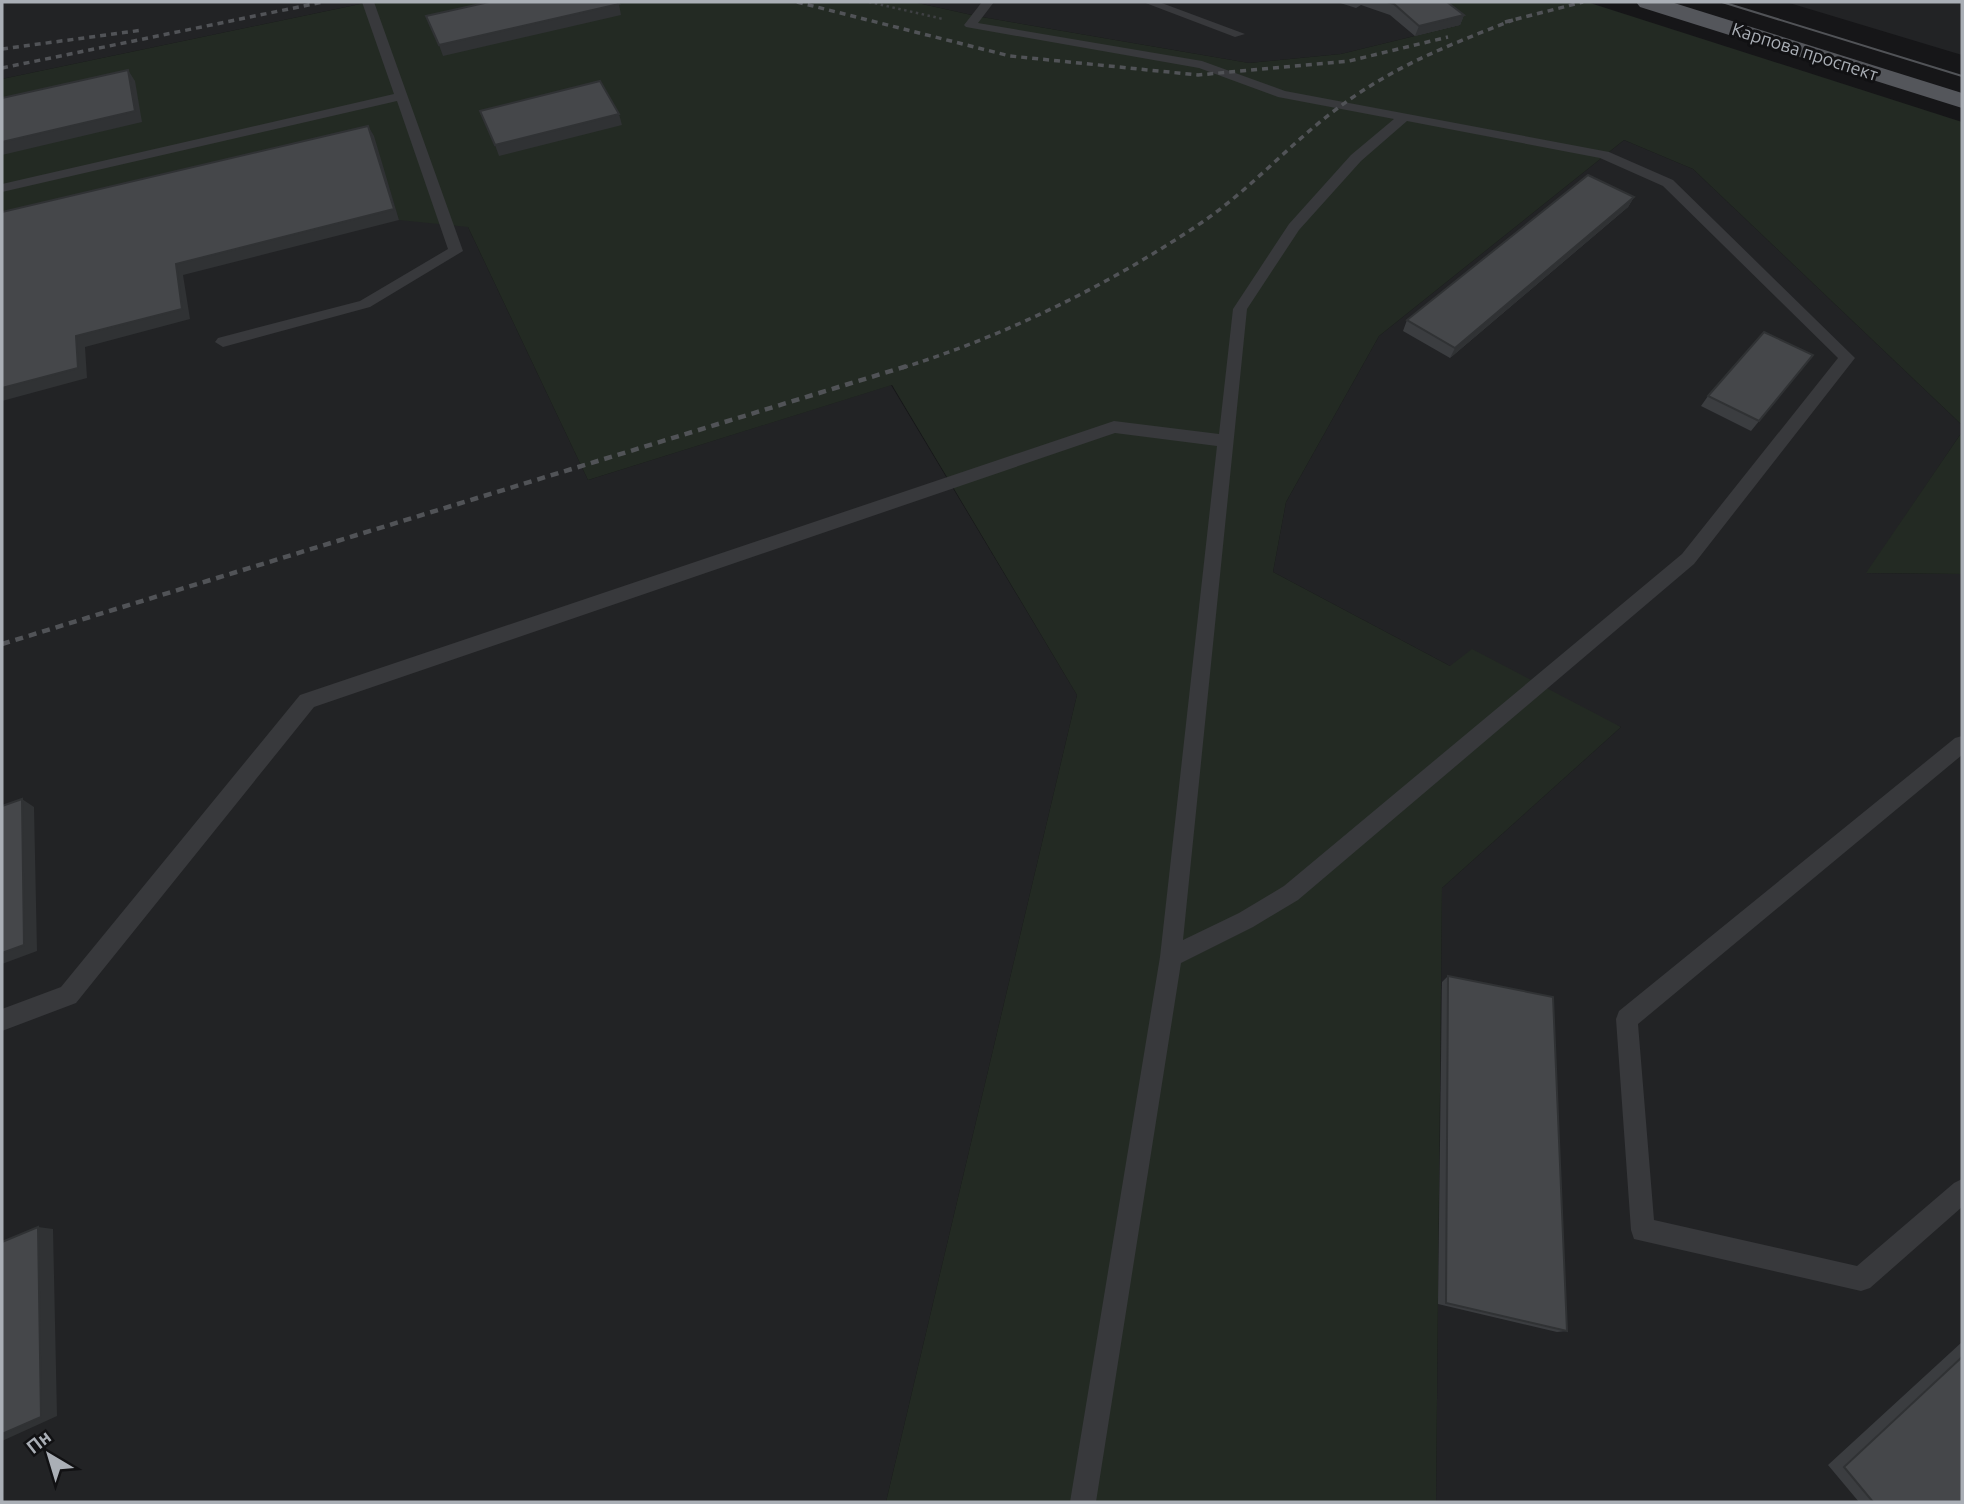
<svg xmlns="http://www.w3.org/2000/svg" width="1964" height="1504" font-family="Ubuntu,sans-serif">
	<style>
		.built { fill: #222325 }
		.green { fill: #232a23 }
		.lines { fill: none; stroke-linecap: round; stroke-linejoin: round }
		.path { stroke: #3e4043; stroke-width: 2.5; stroke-dasharray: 2.5 3.5; stroke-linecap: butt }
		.lane { fill: #38393c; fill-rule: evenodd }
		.primary { fill: #54565b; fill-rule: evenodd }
		.tram { stroke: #515357; stroke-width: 2 }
		.rail-far1 { stroke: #515357; stroke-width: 3.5; stroke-dasharray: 6 5; stroke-linecap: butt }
		.rail { stroke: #515357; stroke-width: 4.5; stroke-dasharray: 8 6; stroke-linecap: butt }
		.wall { fill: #3b3d40 }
		.shaded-wall { fill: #303234 }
		.building { fill: #45474a; stroke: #303234; stroke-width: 2 }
		.labels { text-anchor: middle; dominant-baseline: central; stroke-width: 6; stroke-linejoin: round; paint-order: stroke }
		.far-street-label { font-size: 18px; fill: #aaafb6; stroke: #111113 }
	</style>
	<rect width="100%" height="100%" fill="#161618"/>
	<path class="built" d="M 2,2 L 370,2 L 2,79 Z
		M 913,2 L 1412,2 L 1460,25 L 1341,54 L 1249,63 L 976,16 Z
		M 1786,2 L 1962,2 L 1962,55 L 1826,14 Z
		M 373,136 L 468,227 L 588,480 L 891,385 L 1077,695 L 886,1502 L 2,1502 L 2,224 Z
		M 1624,140 L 1693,169 L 1962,425 L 1962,432 L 1867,573 L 1962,574 L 1962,1502 L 1436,1502 L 1442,888 L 1621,727 L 1450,666 L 1273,572 L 1286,502 L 1379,336 Z"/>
	<path class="green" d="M 370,2 L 913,2 L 976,16 L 1249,63 L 1341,54 L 1460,25 L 1412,2 L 1587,2 L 1962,122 L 1962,425 L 1693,169 L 1624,140 L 1379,336 L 1286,502 L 1273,572 L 1450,666 L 1472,649 L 1621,727 L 1442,888 L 1436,1502 L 886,1502 L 1077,695 L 892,385 L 588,480 L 468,227 L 399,220 L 373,136 L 2,224 L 2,79 Z
		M 1962,432 L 1962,574 L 1866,573 Z"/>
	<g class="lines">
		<path class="path" d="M 869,2 L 943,19"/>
		<path class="lane" d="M 362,2 L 374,2 L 463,251 L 370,307 L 223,347 L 215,342 L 218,338 L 360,301 L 448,249 L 397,101 L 2,192 L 2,184 L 394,94 Z
			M 982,2 L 994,2 L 978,23 L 1202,61 L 1285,91 L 1609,152 L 1673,180 L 1855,358 L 1694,564 L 1298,900 L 1253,927 L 1181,963 L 1096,1502 L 1070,1502 L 1160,957 L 1217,446 L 1115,433 L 314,707 L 76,1003 L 2,1031 L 2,1009 L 61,987 L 300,695 L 1114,421 L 1219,434 L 1233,309 L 1289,224 L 1351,155 L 1394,119 L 1278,97 L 1199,68 L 966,27 L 964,25 ZM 1407,121 L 1600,158 L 1663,186 L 1838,358 L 1682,554 L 1284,886 L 1239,913 L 1183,940 L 1247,309 L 1299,230 L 1361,161 Z
			M 1143,2 L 1159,2 L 1245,34 L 1235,37 Z
			M 1962,736 L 1962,755 L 1638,1024 L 1654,1220 L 1857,1266 L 1954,1183 L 1962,1179 L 1962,1207 L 1870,1288 L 1861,1291 L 1634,1239 L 1631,1230 L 1616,1019 L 1619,1011 L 1955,738 Z"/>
		<path class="primary" d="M 1636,2 L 1671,2 L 1962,93 L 1962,108 L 1640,7 Z"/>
		<path class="tram" d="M 1722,2 L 1962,76"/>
		<path class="rail-far1" d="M 797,2 L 1010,56 L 1198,75 L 1349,61 L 1448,37
			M 1505,22 L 1583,2
			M 2,49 L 143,30
			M 2,68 L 323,2
			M 902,368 C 1007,335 1109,285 1201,223 C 1247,192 1286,148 1330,114 C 1389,68 1444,47 1513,20"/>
		<path class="rail" d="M 2,644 L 907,366"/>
	</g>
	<path class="wall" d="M 1337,2 L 1447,2 L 1464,15 L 1460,25 L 1415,36 L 1390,15 L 1361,5 L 1356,8 Z
		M 1634,197 L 1628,207 L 1450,358 L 1403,331 L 1407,320 Z
		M 1813,355 L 1751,431 L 1701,406 L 1708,396 Z
		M 1448,976 L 1567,1331 L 1557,1332 L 1438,1304 L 1442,982 Z
		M 1962,1342 L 1962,1502 L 1859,1502 L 1828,1465 Z"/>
	<path class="shaded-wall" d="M 619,4 L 621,15 L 443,56 L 439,45 Z
		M 1464,15 L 1460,25 L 1415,36 L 1419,26 Z
		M 128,70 L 135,81 L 142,122 L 2,155 L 2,142 Z
		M 619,114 L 622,125 L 499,156 L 495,145 Z
		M 368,126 L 374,136 L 399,220 L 183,275 L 190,319 L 85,347 L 87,378 L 2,401 L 2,388 L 76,336 Z
		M 1634,197 L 1628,207 L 1450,358 L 1455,348 Z
		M 22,799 L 34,807 L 37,951 L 2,964 L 2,953 Z
		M 38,1227 L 53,1229 L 57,1416 L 2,1441 L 2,1434 Z"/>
	<path class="building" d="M 489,2 L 617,2 L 619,4 L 439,45 L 426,16 Z
		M 1387,2 L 1447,2 L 1464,15 L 1419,26 L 1394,4 Z
		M 128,70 L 135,111 L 2,142 L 2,98 Z
		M 600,81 L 619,114 L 495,145 L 480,111 Z
		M 368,126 L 394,209 L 176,264 L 182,309 L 76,336 L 78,368 L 2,388 L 2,212 Z
		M 1588,175 L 1634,197 L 1455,348 L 1407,320 Z
		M 1764,332 L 1813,355 L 1759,421 L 1708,396 Z
		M 22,799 L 24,945 L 2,953 L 2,806 Z
		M 1448,976 L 1553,997 L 1567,1331 L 1446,1303 Z
		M 38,1227 L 41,1417 L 2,1434 L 2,1242 Z
		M 1962,1357 L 1962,1502 L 1873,1502 L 1844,1467 Z"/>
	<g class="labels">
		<g class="far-street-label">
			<text transform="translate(1805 51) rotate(18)">Карпова проспект</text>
		</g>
	</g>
	<rect width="1964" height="1504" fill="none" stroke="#aaafb6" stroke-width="7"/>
	<g transform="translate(49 1455) rotate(322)" stroke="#111113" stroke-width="5" paint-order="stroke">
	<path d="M0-5L12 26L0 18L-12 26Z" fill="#aaafb6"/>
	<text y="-10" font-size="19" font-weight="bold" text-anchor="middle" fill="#aaafb6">Пн</text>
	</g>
</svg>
